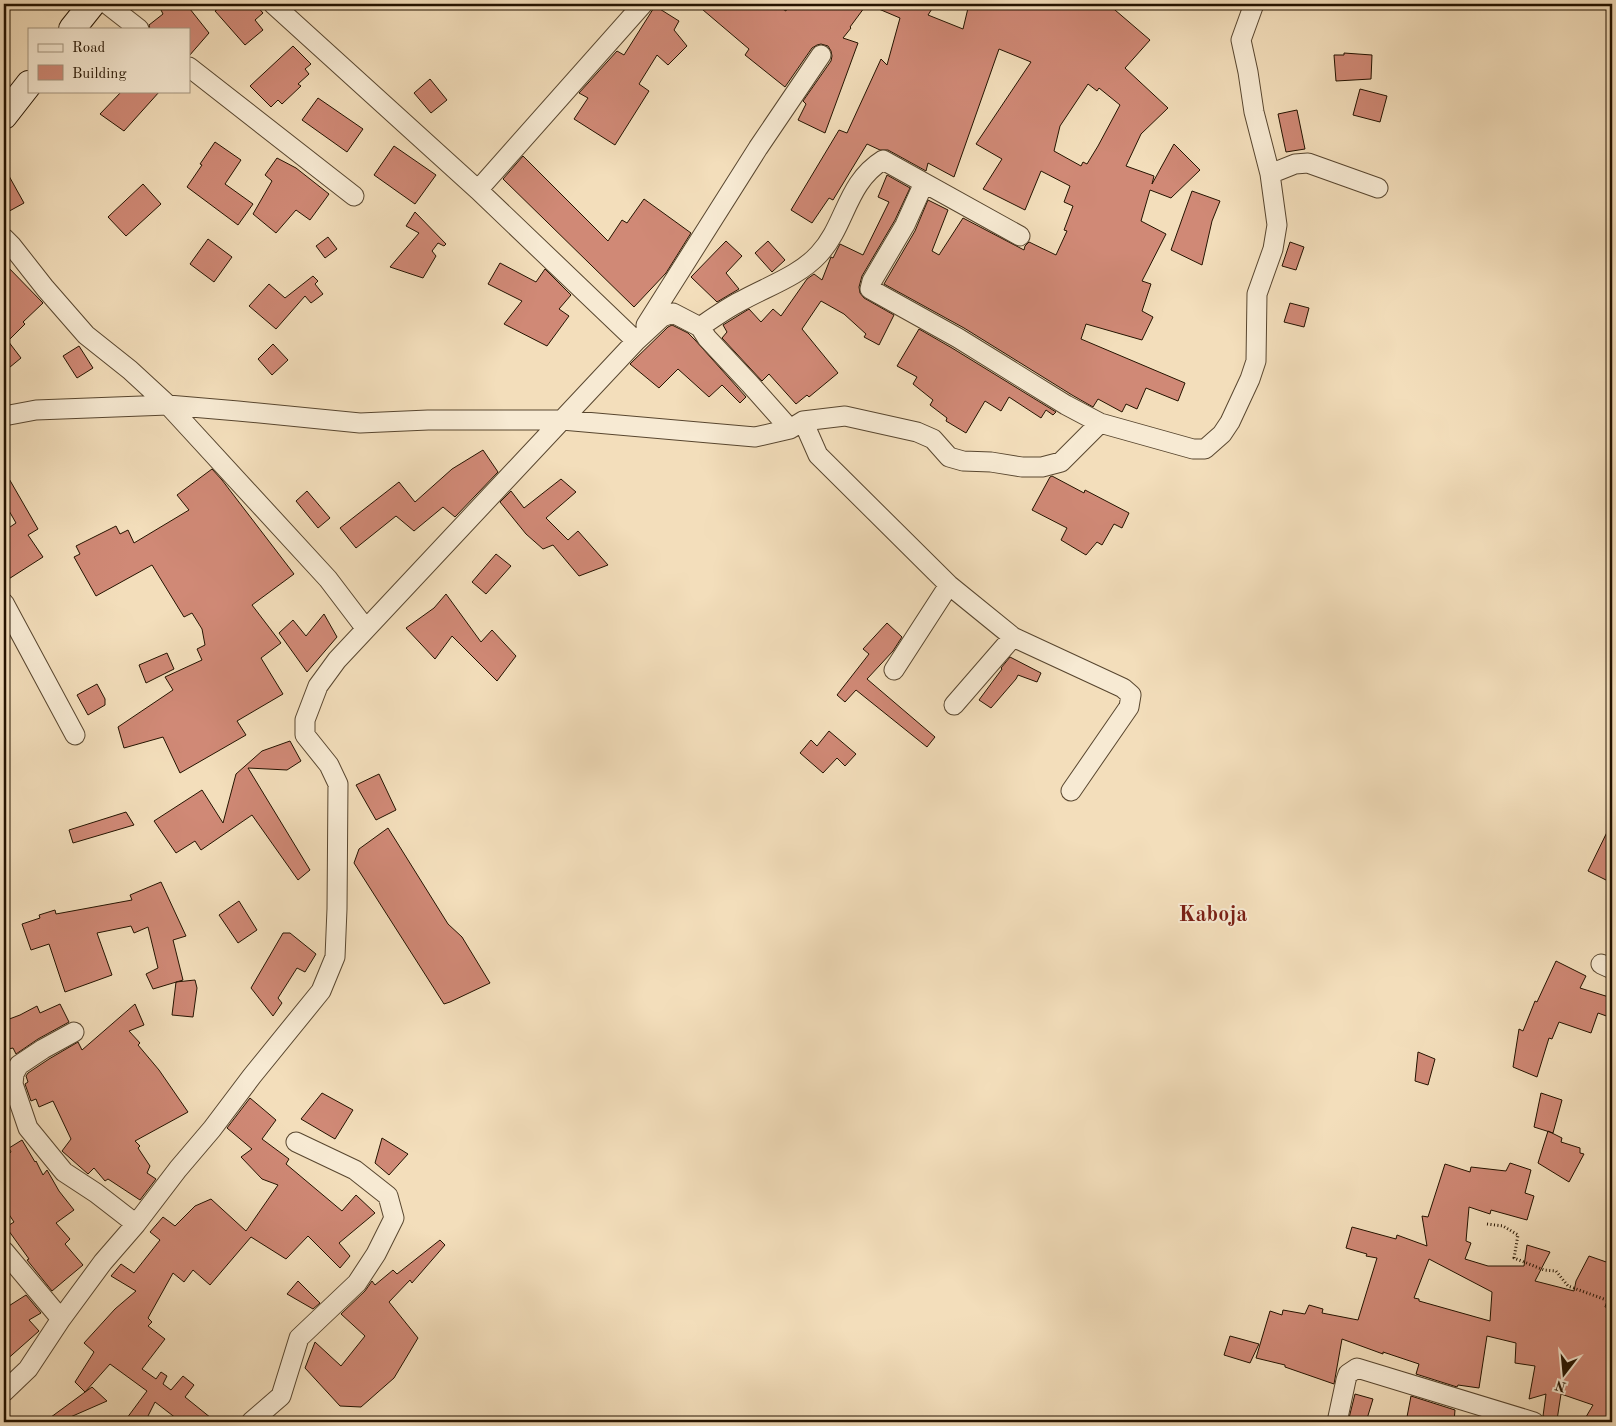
<svg xmlns="http://www.w3.org/2000/svg" width="1616" height="1426" font-family="'Old Standard TT',serif">
	<style>
		.building { fill: #d08976; stroke: #241300; fill-rule: evenodd }
		.lines { fill: none; stroke-linecap: round; stroke-linejoin: round }
		.street-casing { stroke: #58462f; stroke-width: 21 }
		.secondary-casing { stroke: #241300; stroke-width: 28 }
		.path { stroke: #241300; stroke-width: 3; stroke-dasharray: 1 2.5; stroke-linecap: butt }
		.street { stroke: #f7ead3; stroke-width: 19 }
		.secondary { stroke: #f7ead3; stroke-width: 26 }
		.labels { text-anchor: middle; dominant-baseline: central; stroke-width: 4; stroke-linejoin: round; paint-order: stroke }
		.district-label { font-size: 22px; font-weight: bold; fill: #7a1f14; stroke: #f7ead3 }
	</style>
	<rect width="100%" height="100%" fill="#f3debb"/>
	<filter id="stains"><feTurbulence type="fractalNoise" baseFrequency=".004" numOctaves="4"/><feColorMatrix values="0 0 0 0 .2 0 0 0 0 .09 0 0 0 0 .02 0 0 0 .5 -.17"/></filter>
	<radialGradient id="worn" r=".72"><stop offset=".6" stop-color="#630" stop-opacity="0"/><stop offset="1" stop-color="#630" stop-opacity=".3"/></radialGradient>
	<path class="building" d="M 158,4 L 186,4 L 209,33 L 189,56 L 189,29 L 150,29 L 149,25 L 163,14 Z
		M 225,4 L 255,4 L 263,13 L 255,20 L 263,30 L 245,45 L 215,11 Z
		M 696,4 L 774,4 L 786,11 L 788,4 L 867,4 L 850,27 L 851,28 L 843,38 L 858,43 L 825,133 L 798,120 L 806,104 L 803,101 L 831,61 L 832,56 L 831,51 L 828,46 L 821,44 L 817,45 L 812,48 L 785,87 L 745,55 L 749,49 Z
		M 867,4 L 935,4 L 928,15 L 963,29 L 969,4 L 1108,4 L 1150,40 L 1125,68 L 1168,108 L 1141,134 L 1126,166 L 1154,176 L 1152,184 L 1174,144 L 1200,170 L 1171,198 L 1150,190 L 1141,221 L 1166,234 L 1142,281 L 1151,284 L 1142,311 L 1153,317 L 1142,340 L 1086,324 L 1081,339 L 1185,383 L 1178,401 L 1146,388 L 1137,409 L 1126,404 L 1122,412 L 1098,399 L 1093,407 L 1072,395 L 964,328 L 884,284 L 915,231 L 928,200 L 948,210 L 932,251 L 939,255 L 963,218 L 1024,250 L 1025,246 L 1029,242 L 1056,255 L 1067,231 L 1064,230 L 1073,206 L 1064,202 L 1070,186 L 1041,171 L 1025,210 L 983,189 L 1002,159 L 976,144 L 1031,62 L 999,49 L 954,177 L 928,163 L 926,171 L 888,150 L 880,150 L 867,144 L 833,200 L 829,198 L 812,223 L 791,210 L 839,130 L 847,133 L 881,59 L 887,65 L 900,18 ZM 1088,84 L 1097,91 L 1099,88 L 1120,105 L 1098,146 L 1087,164 L 1083,162 L 1081,166 L 1054,151 L 1060,126 Z
		M 655,6 L 679,21 L 674,30 L 687,46 L 668,65 L 657,55 L 639,84 L 649,91 L 615,145 L 574,119 L 588,98 L 579,93 L 617,51 L 624,55 Z
		M 293,46 L 311,64 L 305,69 L 309,74 L 298,84 L 301,86 L 282,104 L 278,100 L 271,107 L 250,86 Z
		M 1344,53 L 1372,55 L 1371,79 L 1336,81 L 1334,55 L 1344,55 Z
		M 430,79 L 447,100 L 431,113 L 414,93 Z
		M 1360,89 L 1387,96 L 1380,122 L 1353,115 Z
		M 122,91 L 160,91 L 124,131 L 100,114 Z
		M 318,98 L 363,129 L 347,152 L 302,120 Z
		M 1297,110 L 1305,149 L 1286,152 L 1278,114 Z
		M 215,142 L 241,160 L 225,184 L 253,204 L 238,225 L 187,187 L 202,165 L 200,164 Z
		M 394,146 L 436,175 L 415,204 L 374,175 Z
		M 523,156 L 608,241 L 622,220 L 627,223 L 644,199 L 691,233 L 666,273 L 634,307 L 503,179 Z
		M 277,158 L 296,168 L 329,194 L 310,220 L 296,210 L 276,233 L 253,214 L 272,181 L 265,175 Z
		M 4,167 L 24,203 L 4,214 Z
		M 887,175 L 910,188 L 895,220 L 862,276 L 859,287 L 860,293 L 864,298 L 894,315 L 879,345 L 864,337 L 866,334 L 844,314 L 821,301 L 802,329 L 838,373 L 809,397 L 807,395 L 796,404 L 769,374 L 762,381 L 722,338 L 727,332 L 723,325 L 749,309 L 761,322 L 773,309 L 781,316 L 807,279 L 814,274 L 822,280 L 831,257 L 833,258 L 840,244 L 863,255 L 889,202 L 878,197 Z
		M 143,184 L 161,204 L 126,236 L 108,217 Z
		M 1192,191 L 1220,201 L 1212,221 L 1202,265 L 1171,250 Z
		M 415,212 L 446,244 L 444,246 L 438,243 L 432,251 L 436,256 L 423,278 L 390,267 L 419,233 L 406,226 Z
		M 328,237 L 337,249 L 325,258 L 316,246 Z
		M 208,239 L 232,257 L 214,282 L 190,264 Z
		M 726,241 L 742,256 L 726,273 L 739,289 L 717,302 L 691,277 Z
		M 768,241 L 785,260 L 772,272 L 755,253 Z
		M 1290,242 L 1304,247 L 1296,270 L 1282,266 Z
		M 4,263 L 43,303 L 23,322 L 25,324 L 8,341 L 21,358 L 4,372 Z
		M 500,263 L 536,282 L 545,269 L 571,295 L 559,309 L 569,316 L 547,346 L 504,324 L 522,301 L 488,284 Z
		M 313,276 L 318,281 L 315,284 L 323,294 L 311,303 L 305,296 L 276,329 L 249,306 L 269,284 L 285,298 Z
		M 1290,303 L 1309,308 L 1304,327 L 1284,322 Z
		M 672,325 L 688,333 L 695,340 L 746,397 L 740,403 L 722,385 L 709,397 L 678,369 L 659,388 L 630,364 L 668,327 Z
		M 919,329 L 952,348 L 1056,412 L 1053,415 L 1046,410 L 1041,418 L 1009,397 L 1001,411 L 985,401 L 966,433 L 946,421 L 947,418 L 930,405 L 933,400 L 913,384 L 917,377 L 897,366 Z
		M 273,344 L 288,360 L 272,375 L 258,359 Z
		M 79,346 L 93,368 L 77,378 L 63,356 Z
		M 483,450 L 498,472 L 455,517 L 443,507 L 414,531 L 396,516 L 356,548 L 340,528 L 399,482 L 415,502 L 452,469 Z
		M 212,469 L 222,480 L 294,574 L 252,605 L 281,643 L 261,658 L 283,694 L 237,721 L 246,735 L 180,773 L 163,737 L 124,748 L 118,727 L 173,690 L 165,677 L 202,660 L 197,649 L 205,645 L 202,629 L 192,613 L 184,617 L 152,565 L 96,596 L 74,557 L 80,554 L 76,546 L 116,526 L 120,534 L 128,530 L 134,543 L 189,510 L 177,495 Z
		M 4,470 L 38,529 L 28,535 L 43,557 L 4,582 L 4,531 L 16,523 L 4,502 Z
		M 1052,476 L 1084,493 L 1085,490 L 1129,513 L 1122,528 L 1114,524 L 1102,545 L 1097,542 L 1086,555 L 1061,540 L 1067,528 L 1032,510 L 1050,477 Z
		M 561,479 L 576,492 L 546,518 L 568,540 L 578,531 L 608,565 L 579,576 L 553,545 L 543,549 L 526,534 L 500,502 L 511,491 L 524,508 Z
		M 307,491 L 330,518 L 318,528 L 296,501 Z
		M 496,554 L 511,566 L 486,594 L 472,582 Z
		M 446,594 L 481,642 L 492,630 L 516,656 L 497,681 L 452,636 L 435,659 L 406,628 L 434,608 Z
		M 324,614 L 337,637 L 307,672 L 279,633 L 293,620 L 306,636 Z
		M 887,623 L 902,637 L 893,651 L 867,679 L 935,737 L 927,747 L 856,690 L 845,702 L 837,695 L 869,654 L 863,649 Z
		M 167,653 L 174,669 L 146,683 L 139,665 Z
		M 1010,657 L 1041,673 L 1037,682 L 1018,675 L 1016,679 L 991,708 L 979,700 L 1002,669 L 1001,668 Z
		M 97,684 L 105,699 L 105,705 L 88,715 L 77,695 Z
		M 829,731 L 856,754 L 845,766 L 837,758 L 823,773 L 800,753 L 811,740 L 817,746 Z
		M 290,741 L 301,761 L 287,770 L 248,768 L 310,870 L 298,880 L 252,815 L 201,850 L 195,841 L 176,853 L 154,821 L 202,790 L 223,823 L 236,774 L 262,751 Z
		M 379,774 L 396,810 L 376,820 L 356,785 Z
		M 126,812 L 134,825 L 73,843 L 69,830 Z
		M 1612,822 L 1612,883 L 1588,871 Z
		M 388,828 L 448,924 L 462,937 L 490,983 L 450,1002 L 444,1004 L 354,863 L 359,849 Z
		M 161,882 L 186,936 L 173,940 L 183,980 L 153,989 L 146,974 L 158,968 L 148,927 L 134,933 L 131,926 L 97,933 L 112,975 L 65,992 L 49,944 L 31,950 L 22,924 L 40,918 L 39,915 L 55,910 L 56,914 L 132,900 L 130,895 Z
		M 239,901 L 257,930 L 238,943 L 219,915 Z
		M 283,933 L 290,933 L 316,954 L 305,972 L 297,968 L 278,998 L 282,1003 L 273,1016 L 251,988 Z
		M 1556,961 L 1586,976 L 1580,988 L 1612,998 L 1612,1018 L 1598,1013 L 1591,1033 L 1559,1022 L 1552,1039 L 1549,1038 L 1537,1077 L 1513,1067 L 1519,1029 L 1523,1031 L 1535,1001 L 1537,1002 Z
		M 195,980 L 197,988 L 193,1017 L 172,1015 L 176,982 Z
		M 60,1004 L 69,1022 L 38,1039 L 16,1054 L 13,1048 L 4,1050 L 4,1021 L 20,1015 L 37,1006 L 40,1013 Z
		M 135,1004 L 144,1025 L 129,1031 L 140,1043 L 138,1045 L 159,1070 L 188,1112 L 135,1141 L 140,1146 L 138,1148 L 150,1166 L 147,1173 L 156,1179 L 140,1200 L 108,1179 L 105,1181 L 94,1168 L 88,1174 L 62,1151 L 71,1139 L 53,1101 L 39,1107 L 36,1099 L 31,1101 L 25,1084 L 28,1082 L 26,1076 L 28,1073 L 49,1059 L 78,1042 L 82,1050 Z
		M 1418,1052 L 1435,1059 L 1428,1085 L 1415,1081 Z
		M 322,1093 L 353,1110 L 335,1139 L 301,1119 Z
		M 1541,1093 L 1562,1100 L 1553,1133 L 1534,1127 Z
		M 250,1098 L 276,1120 L 262,1139 L 289,1159 L 286,1164 L 342,1211 L 356,1195 L 375,1213 L 339,1243 L 350,1256 L 340,1268 L 308,1236 L 286,1259 L 251,1237 L 210,1285 L 193,1270 L 184,1282 L 173,1273 L 148,1318 L 152,1322 L 148,1326 L 165,1339 L 142,1369 L 156,1379 L 161,1372 L 167,1376 L 163,1384 L 171,1390 L 183,1376 L 194,1385 L 185,1397 L 216,1422 L 181,1422 L 155,1402 L 145,1422 L 124,1422 L 147,1391 L 110,1364 L 85,1392 L 75,1382 L 94,1352 L 84,1343 L 115,1309 L 136,1291 L 111,1276 L 121,1264 L 134,1273 L 160,1240 L 150,1232 L 163,1217 L 175,1226 L 195,1206 L 211,1199 L 246,1231 L 278,1185 L 262,1179 L 241,1157 L 252,1149 L 227,1128 Z
		M 1548,1131 L 1562,1138 L 1561,1142 L 1580,1148 L 1580,1153 L 1584,1154 L 1569,1182 L 1538,1163 Z
		M 382,1138 L 408,1154 L 389,1175 L 375,1163 Z
		M 22,1140 L 35,1162 L 36,1161 L 43,1175 L 47,1170 L 59,1191 L 74,1210 L 56,1223 L 70,1239 L 65,1244 L 83,1265 L 52,1291 L 27,1260 L 29,1259 L 6,1227 L 14,1222 L 4,1207 L 4,1158 L 11,1152 L 9,1148 Z
		M 1510,1163 L 1531,1170 L 1525,1193 L 1534,1196 L 1527,1220 L 1491,1210 L 1490,1214 L 1469,1207 L 1466,1241 L 1471,1243 L 1465,1259 L 1488,1266 L 1524,1266 L 1527,1245 L 1550,1252 L 1535,1281 L 1574,1291 L 1576,1281 L 1589,1256 L 1612,1264 L 1612,1286 L 1605,1307 L 1612,1308 L 1612,1422 L 1583,1422 L 1593,1405 L 1561,1394 L 1557,1420 L 1543,1416 L 1546,1394 L 1529,1399 L 1535,1366 L 1515,1363 L 1516,1343 L 1487,1336 L 1479,1388 L 1458,1385 L 1457,1387 L 1416,1374 L 1419,1364 L 1383,1352 L 1383,1354 L 1342,1339 L 1334,1384 L 1285,1367 L 1285,1365 L 1256,1358 L 1270,1311 L 1282,1315 L 1283,1310 L 1305,1314 L 1309,1305 L 1323,1309 L 1322,1313 L 1358,1320 L 1377,1258 L 1366,1256 L 1367,1254 L 1346,1248 L 1352,1227 L 1396,1239 L 1397,1235 L 1427,1246 L 1422,1216 L 1428,1217 L 1445,1164 L 1470,1172 L 1471,1167 L 1506,1171 ZM 1429,1259 L 1492,1292 L 1490,1321 L 1419,1301 L 1419,1299 L 1414,1298 Z
		M 440,1240 L 445,1245 L 412,1283 L 410,1280 L 389,1302 L 418,1338 L 394,1378 L 361,1407 L 340,1406 L 305,1368 L 315,1342 L 341,1366 L 365,1336 L 341,1314 L 365,1291 L 372,1281 L 375,1285 L 393,1270 L 397,1274 Z
		M 298,1281 L 320,1303 L 313,1309 L 287,1294 Z
		M 26,1295 L 41,1313 L 29,1320 L 39,1331 L 4,1362 L 4,1320 L 8,1316 L 4,1309 Z
		M 1230,1336 L 1259,1344 L 1250,1363 L 1224,1355 Z
		M 92,1387 L 107,1401 L 59,1422 L 48,1422 L 47,1420 Z
		M 1355,1394 L 1373,1399 L 1366,1422 L 1348,1422 Z
		M 1411,1396 L 1455,1410 L 1454,1422 L 1406,1422 Z"/>
	<g class="lines">
		<g class="street-casing">
			<path id="street" d="M 107,4 L 139,29
				M 273,4 L 478,190 L 636,341
				M 189,67 L 354,196
				M 1270,174 L 1295,164 L 1308,163 L 1378,188
				M 924,183 L 905,225 L 872,281 L 870,289 L 958,338 L 1066,405 L 1100,423 L 1193,449 L 1205,449 L 1222,434 L 1230,422 L 1250,379 L 1256,361 L 1257,294 L 1273,249 L 1277,225 L 1270,174 L 1254,112 L 1248,72 L 1241,40 L 1254,4
				M 478,190 L 643,4
				M 4,238 L 12,246 L 45,288 L 86,335 L 130,370 L 168,405 L 238,411 L 360,423 L 428,420 L 562,420 L 755,437 L 790,429 L 803,421 L 845,416 L 917,432 L 933,439 L 949,457 L 963,461 L 991,462 L 1022,467 L 1042,467 L 1061,462 L 1100,423
				M 646,325 L 758,148 L 821,55
				M 700,327 C 713,318 727,308 741,301 C 768,286 799,276 819,254 C 846,225 846,183 883,160 L 1020,236
				M 4,416 L 36,410 L 168,405 L 328,579 L 366,629
				M 803,421 L 818,455 L 949,585 L 1013,637 L 1123,688 L 1131,695 L 1129,707 L 1071,791
				M 4,603 L 75,735
				M 894,670 L 949,585
				M 954,705 L 1013,637
				M 1601,964 L 1612,969
				M 74,1032 L 43,1049 L 19,1065 L 14,1074 L 13,1084 L 28,1128 L 64,1172 L 96,1193 L 136,1224
				M 4,1251 L 61,1319
				M 4,1392 L 28,1369 L 61,1319 L 103,1262 L 136,1224 L 178,1169 L 212,1129 L 252,1076 L 321,991 L 335,957 L 337,909 L 338,784 L 329,765 L 305,735 L 305,720 L 318,686 L 337,660 L 636,341 L 662,317 L 673,313 L 700,327 L 707,338 L 750,384 L 790,429
				M 251,1422 L 281,1396 L 299,1338 L 357,1283 L 376,1254 L 394,1218 L 388,1196 L 355,1170 L 296,1142
				M 1337,1422 L 1346,1380 L 1348,1374 L 1357,1368 L 1534,1422"/>
		</g>
		<g class="secondary-casing">
			<path id="secondary" d="M 72,29 L 92,4
				M 4,116 L 29,84"/>
		</g>
		<path class="path" d="M 1487,1224 L 1503,1226 L 1518,1235 L 1514,1258 L 1544,1270 L 1556,1271 L 1568,1286 L 1612,1302"/>
		<use href="#street" class="street"/>
		<use href="#secondary" class="secondary"/>
	</g>
	<g class="labels">
		<g class="district-label">
			<text x="1213" y="915">Kaboja</text>
		</g>
	</g>
	<rect width="1616" height="1426" fill="none" stroke="#f3debb" stroke-width="20"/>
	<rect x="5" y="5" width="1606" height="1416" fill="none" stroke="#241300" stroke-width="2.5"/>
	<rect x="10" y="10" width="1596" height="1406" fill="none" stroke="#241300"/>
	<rect x="28" y="28" width="162" height="65" fill="#f7ead3" stroke="#a3947f"/>
	<rect x="38" y="44" width="25" height="8" fill="#f7ead3" stroke="#a3947f"/>
	<text x="72" y="52" font-size="15" fill="#241300">Road</text>
	<rect x="38" y="65" width="25" height="15" fill="#d08976" stroke="#a3947f"/>
	<text x="72" y="78" font-size="15" fill="#241300">Building</text>
	<g transform="translate(1564 1374) rotate(196)" stroke="#f7ead3" stroke-width="4" paint-order="stroke">
	<path d="M0-4L9 19L0 12L-9 19Z" fill="#241300"/>
	<text y="-8" font-size="14" font-weight="bold" text-anchor="middle" fill="#241300">N</text>
	</g>
	<rect width="100%" height="100%" filter="url(#stains)"/>
	<rect width="100%" height="100%" fill="url(#worn)"/>
</svg>
